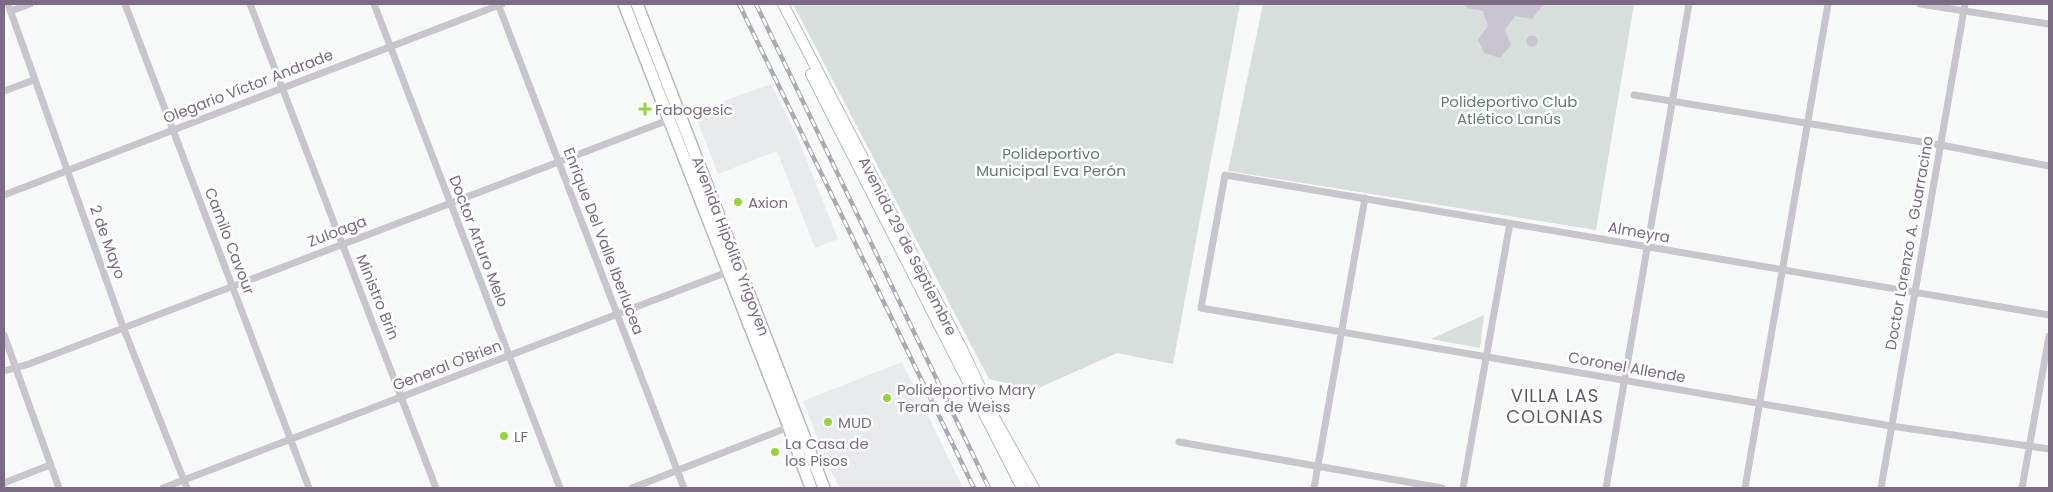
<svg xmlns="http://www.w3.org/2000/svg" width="2053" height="492" font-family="Poppins,sans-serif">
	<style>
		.built { fill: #e9eaeb }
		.green { fill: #d7dedc }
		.water { fill: #c9c4d0 }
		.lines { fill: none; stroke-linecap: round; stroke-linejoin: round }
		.secondary-casing { stroke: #bdb8c0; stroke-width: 12 }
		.primary-casing { stroke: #bbb7be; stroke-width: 14 }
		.street { stroke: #c9c5cc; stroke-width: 7 }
		.secondary { stroke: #fff; stroke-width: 10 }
		.primary { stroke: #fff; stroke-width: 11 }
		.rail-casing { stroke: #aea8b2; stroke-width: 4.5 }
		.rail { stroke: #fff; stroke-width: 2.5; stroke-dasharray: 8; stroke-linecap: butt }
		.poi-dot { fill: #97d23f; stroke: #fff; stroke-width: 2 }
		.labels { text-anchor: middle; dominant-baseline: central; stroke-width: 5; stroke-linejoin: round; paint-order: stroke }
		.street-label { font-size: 15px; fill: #7b6b85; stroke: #fff }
		.park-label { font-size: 15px; fill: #667877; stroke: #fff }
		.poi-label { font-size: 15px; fill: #7b6b85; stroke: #fff; text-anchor: start }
		.quarter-label { font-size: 18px; letter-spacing: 1px; fill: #64596b; stroke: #fff }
	</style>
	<rect width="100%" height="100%" fill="#f7f9f8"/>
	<path class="built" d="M 771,84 L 797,136 L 838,239 L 815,248 L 777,151 L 718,174 L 694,112 Z
		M 902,362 L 963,488 L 840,488 L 829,467 L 803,401 Z"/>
	<path class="green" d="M 793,4 L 1240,4 L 1173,364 L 1117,353 L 1034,390 L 989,379 Z
		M 1263,4 L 1634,4 L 1596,230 L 1228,171 Z
		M 1484,315 L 1480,348 L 1431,339 Z"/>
	<path class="water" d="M 1465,4 L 1542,4 L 1543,5 L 1532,19 L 1515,16 L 1505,30 L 1511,45 L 1500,58 L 1484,53 L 1478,40 L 1488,26 L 1483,11 L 1467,8 Z
		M1526.5 41a5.5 5.5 0 1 1 11 0a5.5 5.5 0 1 1-11 0Z"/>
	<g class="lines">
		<g class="secondary-casing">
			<path id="secondary" d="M 783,4 L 961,347 L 995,419 L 1034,488
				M 811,74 L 1022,488"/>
		</g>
		<g class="primary-casing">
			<path id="primary" d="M 624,4 L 786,419 L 811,488
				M 637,4 L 824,488"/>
		</g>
		<path class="street" d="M 8,4 L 123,327 L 187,488
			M 125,4 L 309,488
			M 250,4 L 436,488
			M 374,4 L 560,488
			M 498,4 L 684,488
			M 1920,4 L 2049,24
			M 11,11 L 30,4
			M 4,91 L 34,80
			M 1634,95 L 1941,145 L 2049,166
			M 4,195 L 502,4
			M 2049,315 L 1225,175 L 1201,308 L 1891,426 L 2049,449
			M 4,335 L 59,488
			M 4,371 L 29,364 L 671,119
			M 1179,442 L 1442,488
			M 4,483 L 50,465
			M 163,488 L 730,271
			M 632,488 L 789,427
			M 1314,488 L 1365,198
			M 1463,488 L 1510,223
			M 1606,488 L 1689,4
			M 1745,488 L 1828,4
			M 1881,488 L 1965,4
			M 2022,488 L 2049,336"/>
		<use href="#secondary" class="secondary"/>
		<use href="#primary" class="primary"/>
		<g class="rail-casing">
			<path id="rail" d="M 739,4 L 974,488
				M 756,4 L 989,488"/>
		</g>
		<use href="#rail" class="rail"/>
	</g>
	<g class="poi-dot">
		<path d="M642.5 101.5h5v5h5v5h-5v5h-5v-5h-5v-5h5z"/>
		<circle cx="738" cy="202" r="5"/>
		<circle cx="887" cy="398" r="5"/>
		<circle cx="828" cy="422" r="5"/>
		<circle cx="504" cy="436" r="5"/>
		<circle cx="775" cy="452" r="5"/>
	</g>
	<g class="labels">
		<g class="street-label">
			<text transform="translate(248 86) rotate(-21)">Olegario Víctor Andrade</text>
			<text transform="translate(337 231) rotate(-21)">Zuloaga</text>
			<text transform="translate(1639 232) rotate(10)">Almeyra</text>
			<text transform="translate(230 241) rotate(69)">Camilo Cavour</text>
			<text transform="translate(479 241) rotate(69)">Doctor Arturo Melo</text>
			<text transform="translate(604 241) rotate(69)">Enrique Del Valle Iberlucea</text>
			<text transform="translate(108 242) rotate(70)">2 de Mayo</text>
			<text transform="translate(1909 243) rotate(-80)">Doctor Lorenzo A. Guarracino</text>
			<text transform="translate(731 246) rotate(69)">Avenida Hipólito Yrigoyen</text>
			<text transform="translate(908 246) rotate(63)">Avenida 29 de Septiembre</text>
			<text transform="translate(378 297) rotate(68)">Ministro Brin</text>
			<text transform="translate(447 365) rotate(-21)">General O'Brien</text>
			<text transform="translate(1627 367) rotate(10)">Coronel Allende</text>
		</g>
		<g class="park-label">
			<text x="1509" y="101">Polideportivo Club<tspan x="1509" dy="17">Atlético Lanús</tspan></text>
			<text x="1051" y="153">Polideportivo<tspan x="1051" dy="17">Municipal Eva Perón</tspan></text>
		</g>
		<g class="poi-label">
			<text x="655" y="109">Fabogesic</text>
			<text x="748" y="202">Axion</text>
			<text x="897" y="389">Polideportivo Mary<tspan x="897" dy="17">Teran de Weiss</tspan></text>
			<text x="838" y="422">MUD</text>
			<text x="514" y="436">LF</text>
			<text x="785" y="443">La Casa de<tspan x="785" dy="17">los Pisos</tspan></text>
		</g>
		<g class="quarter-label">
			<text x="1555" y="395">VILLA LAS<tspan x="1555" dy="21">COLONIAS</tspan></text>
		</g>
	</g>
	<rect width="2053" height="492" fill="none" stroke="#7b6b85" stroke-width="10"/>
</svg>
